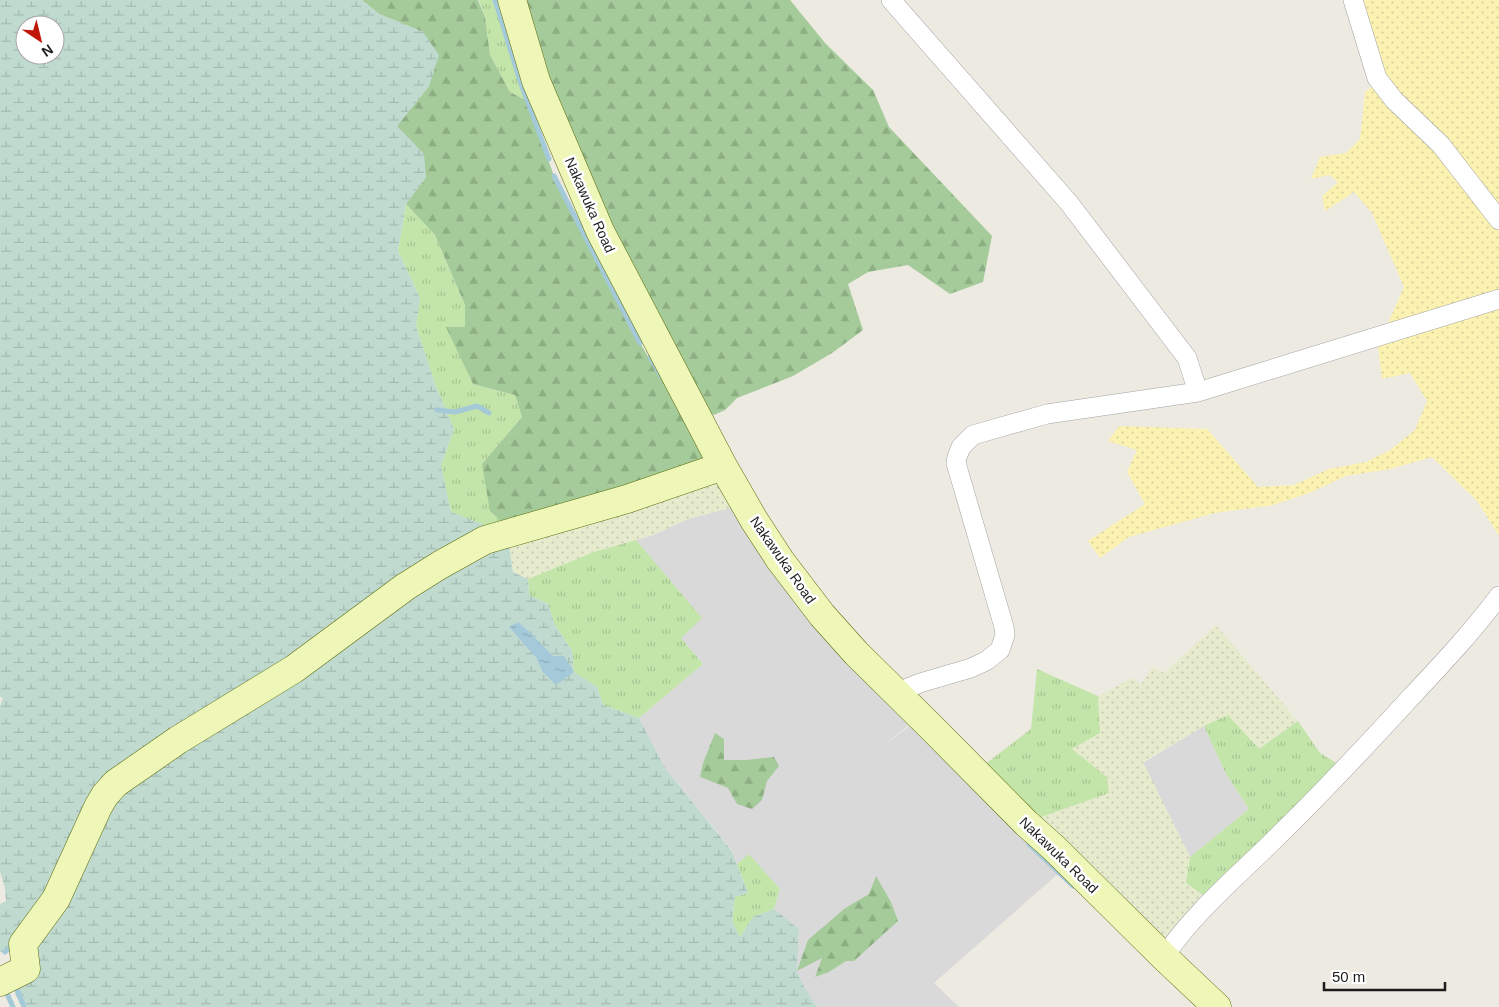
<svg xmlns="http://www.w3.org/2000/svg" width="1499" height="1007" font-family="Helvetica,sans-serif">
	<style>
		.residential { fill: #dad9d9 }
		.farmland { fill: url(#farmland-dots) }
		.grass { fill: url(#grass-tufts) }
		.forest { fill: url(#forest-firs) }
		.wetland { fill: url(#wetland-marsh); fill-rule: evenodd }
		.sand { fill: url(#sand-dots) }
		.water { fill: url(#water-ripples) }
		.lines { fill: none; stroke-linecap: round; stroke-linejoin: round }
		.stream { stroke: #a4c9d9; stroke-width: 5 }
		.street-casing { stroke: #a3a3a3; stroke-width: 20 }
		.secondary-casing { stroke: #5a6c0a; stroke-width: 29 }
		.street { stroke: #fff; stroke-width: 19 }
		.secondary { stroke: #eef6b8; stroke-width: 28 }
		.labels { text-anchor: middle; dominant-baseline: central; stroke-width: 5; stroke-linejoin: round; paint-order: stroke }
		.street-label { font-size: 14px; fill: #1c1c1c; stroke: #fff }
	</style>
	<defs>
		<pattern id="farmland-dots" width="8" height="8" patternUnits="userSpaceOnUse" patternTransform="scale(1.25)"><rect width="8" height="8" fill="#e7ebce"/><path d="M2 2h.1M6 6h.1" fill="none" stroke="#c6c9b0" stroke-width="1.8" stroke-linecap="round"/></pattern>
		<pattern id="grass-tufts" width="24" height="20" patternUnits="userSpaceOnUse" patternTransform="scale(1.25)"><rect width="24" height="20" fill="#c3e5aa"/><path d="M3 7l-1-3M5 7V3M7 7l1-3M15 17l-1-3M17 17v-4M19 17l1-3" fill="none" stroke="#a7c492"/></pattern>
		<pattern id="forest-firs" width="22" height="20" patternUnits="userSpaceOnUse" patternTransform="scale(1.25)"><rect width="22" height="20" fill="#a4cb99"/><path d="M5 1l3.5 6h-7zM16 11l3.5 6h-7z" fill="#8dae83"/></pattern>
		<pattern id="wetland-marsh" width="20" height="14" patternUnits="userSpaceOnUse" patternTransform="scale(1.25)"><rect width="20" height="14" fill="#c0dad0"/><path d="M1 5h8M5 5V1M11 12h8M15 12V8" fill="none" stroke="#a4bab2"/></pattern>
		<pattern id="sand-dots" width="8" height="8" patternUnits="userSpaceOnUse" patternTransform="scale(1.25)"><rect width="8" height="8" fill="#fbf2b2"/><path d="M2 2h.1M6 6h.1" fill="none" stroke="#d7cf98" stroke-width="1.8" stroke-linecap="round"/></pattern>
		<pattern id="water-ripples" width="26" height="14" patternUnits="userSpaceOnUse" patternTransform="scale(1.25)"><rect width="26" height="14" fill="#a4c9d9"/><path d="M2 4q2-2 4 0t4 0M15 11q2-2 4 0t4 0" fill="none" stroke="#8dacba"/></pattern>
	</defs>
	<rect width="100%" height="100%" fill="#edeae2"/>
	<path class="residential" d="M 734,507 L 911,723 L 881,748 L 912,724 L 1008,824 L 1059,873 L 934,983 L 959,1007 L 817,1007 L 802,983 L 797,971 L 799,929 L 774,909 L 780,889 L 749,855 L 737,864 L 732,850 L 665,768 L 639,718 L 703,664 L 681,638 L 701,618 L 636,540 L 653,535 L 688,519 Z
		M 1204,726 L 1226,774 L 1249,809 L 1190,857 L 1143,763 Z"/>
	<path class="farmland" d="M 717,483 L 734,507 L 688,519 L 653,535 L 594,552 L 528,579 L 513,572 L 509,546 L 572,529 Z
		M 1216,625 L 1298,721 L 1259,749 L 1227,715 L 1204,726 L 1143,762 L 1190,857 L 1186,883 L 1207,898 L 1164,947 L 1030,821 L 1109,793 L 1107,777 L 1072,749 L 1100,733 L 1098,696 L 1132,678 L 1141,684 L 1153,667 L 1164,673 Z"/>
	<path class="grass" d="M 479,0 L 495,0 L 527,101 L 510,92 L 490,55 L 485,17 Z
		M 406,204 L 435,235 L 465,305 L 465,327 L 447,327 L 473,384 L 515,395 L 522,417 L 482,464 L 505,524 L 487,526 L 451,513 L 441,466 L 454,429 L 435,384 L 416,326 L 420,298 L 398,251 Z
		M 636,540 L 702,618 L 681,638 L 703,664 L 639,718 L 603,705 L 597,687 L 574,672 L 572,651 L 555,625 L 548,604 L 529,595 L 528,579 L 594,552 Z
		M 1037,669 L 1098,696 L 1100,733 L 1072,749 L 1107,777 L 1109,793 L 1030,821 L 980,768 L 1031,729 Z
		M 1228,715 L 1259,749 L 1298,721 L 1320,753 L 1343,767 L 1207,898 L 1186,883 L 1190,857 L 1249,809 L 1226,774 L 1204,726 Z
		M 749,854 L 780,889 L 774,909 L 753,917 L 740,937 L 732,922 L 735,897 L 748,893 L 737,864 Z"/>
	<path class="forest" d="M 362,0 L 478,0 L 485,17 L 490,55 L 510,92 L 527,101 L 554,176 L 640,343 L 691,428 L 703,453 L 704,462 L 505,524 L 490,511 L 482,464 L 522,417 L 515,395 L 473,384 L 446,327 L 465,327 L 465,305 L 435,235 L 406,204 L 426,177 L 397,126 L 429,86 L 423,32 L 379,14 Z
		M 517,0 L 790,0 L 826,44 L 873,90 L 889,127 L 992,236 L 983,282 L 950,294 L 908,265 L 868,272 L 848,284 L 863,330 L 832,353 L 793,376 L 737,398 L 725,410 L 714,415 L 705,410 L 619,247 Z
		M 715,733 L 724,739 L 724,760 L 746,760 L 774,757 L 779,766 L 767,781 L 762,800 L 752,809 L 737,804 L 728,788 L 700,777 L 703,763 Z
		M 876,876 L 891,902 L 898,921 L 854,961 L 846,961 L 829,972 L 815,977 L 822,958 L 797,971 L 808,940 L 844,909 L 869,894 Z"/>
	<path class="wetland" d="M 0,0 L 362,0 L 379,14 L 423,32 L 439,55 L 429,86 L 397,126 L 424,154 L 426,177 L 406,204 L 398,251 L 420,298 L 416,326 L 435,384 L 454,429 L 441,466 L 451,512 L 487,526 L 133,759 L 30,930 L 6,954 L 0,952 L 0,904 L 6,901 L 5,889 L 0,871 L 0,706 L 3,698 L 0,697 ZM 25,25 L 55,25 L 55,55 L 25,55 Z
		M 509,546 L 513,572 L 528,579 L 529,595 L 548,604 L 555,625 L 572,651 L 574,672 L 597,687 L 603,705 L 639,718 L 665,768 L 732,851 L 748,893 L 735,897 L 732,921 L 740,937 L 753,917 L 774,909 L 799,929 L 797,971 L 802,983 L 817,1007 L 22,1007 L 16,996 L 10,976 L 108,804 L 406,598 L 489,553 ZM 518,622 L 530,632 L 553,656 L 542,671 L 537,659 L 510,628 Z"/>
	<path class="sand" d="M 1344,0 L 1499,0 L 1499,536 L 1477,501 L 1432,457 L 1390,469 L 1346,476 L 1309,493 L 1273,505 L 1215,513 L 1129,537 L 1100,558 L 1088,541 L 1145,504 L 1127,472 L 1137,450 L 1108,441 L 1119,426 L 1207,429 L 1258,487 L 1294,485 L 1329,469 L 1366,462 L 1390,450 L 1415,430 L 1427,401 L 1410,373 L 1382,379 L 1378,346 L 1404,287 L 1372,213 L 1354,192 L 1325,211 L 1322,196 L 1338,182 L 1329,175 L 1311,179 L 1320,157 L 1346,153 L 1360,139 L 1365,92 L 1374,85 Z"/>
	<path class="water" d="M 518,622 L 530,632 L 553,656 L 564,656 L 574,672 L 556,685 L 542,671 L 537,659 L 509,627 Z"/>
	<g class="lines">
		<path class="stream" d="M 495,0 L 521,84 L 549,159
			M 554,176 L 640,343
			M 650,357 L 661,376
			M 437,410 L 455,412 L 477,406 L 489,413
			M 1029,844 L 1073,886
			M 5,952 L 14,944
			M 15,984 L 24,1007
			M 5,989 L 13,1007"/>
		<g class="street-casing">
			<path id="street" d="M 891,0 L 1069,203 L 1187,358 L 1198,392
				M 1353,0 L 1377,78 L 1394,100 L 1441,145 L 1499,220
				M 896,693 L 920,683 L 971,668 L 986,661 L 1000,650 L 1005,635 L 1004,627 L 956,463 L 957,457 L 961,447 L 973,435 L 1047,414 L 1198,392 L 1499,299
				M 1164,957 C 1195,911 1239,875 1278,836 C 1324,791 1368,744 1412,696 C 1442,664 1472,632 1499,596"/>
		</g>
		<g class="secondary-casing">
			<path id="secondary" d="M 512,0 L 536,81 L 600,231 L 723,466 L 754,520 L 780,560 L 822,615 L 856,653 L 933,729 L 1026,823 L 1054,848 L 1164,957 L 1217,1007
				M 0,982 L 26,969 L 23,944 L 56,899 L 98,807 L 105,795 L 116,783 L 178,740 L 294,669 L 405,587 L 440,565 L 485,540 L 627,499 L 723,466"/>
		</g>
		<use href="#street" class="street"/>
		<use href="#secondary" class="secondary"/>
	</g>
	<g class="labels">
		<g class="street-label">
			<text transform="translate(590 205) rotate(66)">Nakawuka Road</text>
			<text transform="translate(783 560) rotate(55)">Nakawuka Road</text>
			<text transform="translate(1059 855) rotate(44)">Nakawuka Road</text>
		</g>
	</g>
	<g transform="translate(40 40) rotate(145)"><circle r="24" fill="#ffffff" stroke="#a4a4a4"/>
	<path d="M0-4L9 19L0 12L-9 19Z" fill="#bf180a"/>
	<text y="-8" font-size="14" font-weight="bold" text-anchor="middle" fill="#1c1c1c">N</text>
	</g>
	<path d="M1324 982v8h121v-8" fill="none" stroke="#1c1c1c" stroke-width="2.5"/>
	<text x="1332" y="982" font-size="15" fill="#1c1c1c" stroke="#ffffff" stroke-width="4" paint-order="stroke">50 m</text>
</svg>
